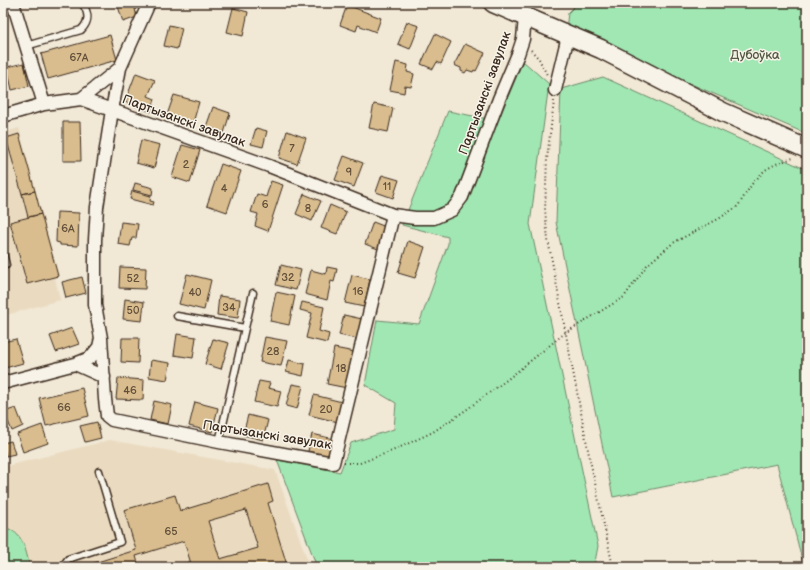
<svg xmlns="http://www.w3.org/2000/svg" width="810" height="570" font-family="'Balsamiq Sans',sans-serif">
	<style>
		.built { fill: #eadbc0 }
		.green { fill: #a1e7b3; stroke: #6e8868 }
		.building { fill: #d9bd8e; stroke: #3b2a1e; fill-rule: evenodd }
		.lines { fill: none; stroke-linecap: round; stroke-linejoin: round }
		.lane-casing { stroke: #3b2a1e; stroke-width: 9 }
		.street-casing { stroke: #3b2a1e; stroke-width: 15 }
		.secondary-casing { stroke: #3b2a1e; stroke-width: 21 }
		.path { stroke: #3b2a1e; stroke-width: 2; stroke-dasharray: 1 3; stroke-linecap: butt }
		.lane { stroke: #f7f3e8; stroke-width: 6 }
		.street { stroke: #f7f3e8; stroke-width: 12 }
		.secondary { stroke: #f7f3e8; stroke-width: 18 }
		.labels { text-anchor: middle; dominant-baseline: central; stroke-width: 3; stroke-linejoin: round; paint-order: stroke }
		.number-label { font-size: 11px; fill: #624f3a }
		.park-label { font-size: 13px; fill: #545943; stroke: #f7f3e8 }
		.street-label { font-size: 13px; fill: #3b2a1e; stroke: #f7f3e8 }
	</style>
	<rect width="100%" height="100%" fill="#f1e8d6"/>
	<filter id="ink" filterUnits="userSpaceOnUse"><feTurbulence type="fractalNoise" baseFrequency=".025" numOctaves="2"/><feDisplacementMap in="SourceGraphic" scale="8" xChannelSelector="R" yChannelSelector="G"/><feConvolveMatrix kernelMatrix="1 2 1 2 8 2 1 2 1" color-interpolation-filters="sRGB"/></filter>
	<g filter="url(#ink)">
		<path class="built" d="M 19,128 L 59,276 L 55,278 L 60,300 L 3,316 L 3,133 Z
			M 110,440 L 275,470 L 310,567 L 3,567 L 3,467 Z"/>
		<path class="green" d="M 578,3 L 807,3 L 807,134 L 612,50 L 566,29 L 568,13 Z
			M 523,61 L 549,84 L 530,224 L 598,546 L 594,567 L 317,567 L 277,460 L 340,472 L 351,443 L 394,429 L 396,403 L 365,385 L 377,320 L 419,324 L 448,244 L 448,237 L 402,225 L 448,111 L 498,121 Z
			M 603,77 L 807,170 L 807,567 L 804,567 L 777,464 L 613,497 L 556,222 L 561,89 Z
			M 3,527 C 24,532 25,549 30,567 L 3,567 Z"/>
		<path class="building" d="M 3,3 L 6,3 L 8,10 L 4,12 L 5,16 L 3,17 Z
			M 117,3 L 139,3 L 140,7 L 135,9 L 137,17 L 123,22 Z
			M 347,5 L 381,18 L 376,32 L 358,25 L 356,31 L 340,25 Z
			M 233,8 L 248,12 L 243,36 L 227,32 Z
			M 407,22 L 419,26 L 410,49 L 398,44 Z
			M 169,25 L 182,28 L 177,49 L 164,46 Z
			M 435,34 L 451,42 L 441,64 L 437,62 L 433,69 L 421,64 Z
			M 110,35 L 117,60 L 48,79 L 41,54 Z
			M 465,44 L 485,53 L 476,71 L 474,70 L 473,72 L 467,70 L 465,73 L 461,71 L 461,68 L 454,65 Z
			M 396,62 L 408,65 L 407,72 L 414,74 L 411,87 L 405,86 L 404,93 L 390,90 Z
			M 24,63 L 29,86 L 12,90 L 7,67 Z
			M 136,73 L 155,80 L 148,96 L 155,99 L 151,112 L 125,102 Z
			M 174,95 L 199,102 L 193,123 L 167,115 Z
			M 374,104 L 393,108 L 388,132 L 369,128 Z
			M 213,107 L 230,113 L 224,133 L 206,127 Z
			M 63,122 L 80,122 L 81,161 L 63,161 Z
			M 256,128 L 267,131 L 263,147 L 251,144 Z
			M 287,131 L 306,138 L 297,164 L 279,158 Z
			M 19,134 L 35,191 L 22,194 L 6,138 Z
			M 141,140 L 160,145 L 154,168 L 136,163 Z
			M 182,145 L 200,150 L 190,183 L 172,177 Z
			M 344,156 L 363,163 L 354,187 L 335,180 Z
			M 221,164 L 241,171 L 227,212 L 207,205 Z
			M 382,175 L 399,180 L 393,198 L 376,192 Z
			M 271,181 L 283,185 L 268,231 L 255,226 L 258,214 L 251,212 L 257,194 L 266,197 Z
			M 135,183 L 153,188 L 152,195 L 133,190 Z
			M 35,191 L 41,214 L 28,217 L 22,194 Z
			M 132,191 L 151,196 L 150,201 L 154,202 L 153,205 L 130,199 Z
			M 304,194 L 321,201 L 312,221 L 296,214 Z
			M 330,205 L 346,212 L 337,234 L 321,228 Z
			M 57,212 L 79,213 L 78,246 L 60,245 L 60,243 L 56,242 Z
			M 41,214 L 58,276 L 27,284 L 10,222 Z
			M 121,222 L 138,224 L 136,238 L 132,238 L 130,246 L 118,244 Z
			M 373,222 L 386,227 L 378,249 L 365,244 Z
			M 408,241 L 425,247 L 415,278 L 398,273 Z
			M 281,265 L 301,270 L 296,290 L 276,285 Z
			M 120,267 L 146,268 L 145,289 L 119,288 Z
			M 327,267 L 337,269 L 334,282 L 331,281 L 327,300 L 305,294 L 311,270 L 326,274 Z
			M 187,274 L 211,280 L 204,310 L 179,304 Z
			M 352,275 L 370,279 L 364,307 L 345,303 Z
			M 82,277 L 86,293 L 66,298 L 62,282 Z
			M 276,292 L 295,296 L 289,325 L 270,321 Z
			M 219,296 L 240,299 L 238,318 L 217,315 Z
			M 125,299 L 144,302 L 142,321 L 123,319 Z
			M 302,302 L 324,307 L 319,331 L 329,334 L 327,343 L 306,338 L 312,313 L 300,310 Z
			M 344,315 L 362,319 L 357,339 L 339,335 Z
			M 3,321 L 6,332 L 3,332 Z
			M 72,328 L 79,344 L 56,352 L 50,336 Z
			M 177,334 L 196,337 L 193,358 L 174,355 Z
			M 265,337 L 287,341 L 281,366 L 260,362 Z
			M 122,338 L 139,338 L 138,363 L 121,362 Z
			M 16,339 L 23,363 L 5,368 L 3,362 L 3,342 Z
			M 213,339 L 229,343 L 221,369 L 205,364 Z
			M 334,348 L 355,352 L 347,388 L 327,384 Z
			M 151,360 L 170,363 L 167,380 L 149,377 Z
			M 289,360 L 305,364 L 303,376 L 286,372 Z
			M 118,378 L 144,380 L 143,400 L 116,399 Z
			M 259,381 L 270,383 L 268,388 L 281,391 L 277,407 L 254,402 Z
			M 292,384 L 303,386 L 297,409 L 286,406 Z
			M 82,388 L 89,416 L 46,426 L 39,398 Z
			M 314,395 L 342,402 L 338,422 L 309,415 Z
			M 154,401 L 172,405 L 168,424 L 150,420 Z
			M 195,402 L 218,408 L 212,432 L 189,426 Z
			M 16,408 L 23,426 L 12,431 L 4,412 Z
			M 248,415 L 268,420 L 263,440 L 243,435 Z
			M 97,422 L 101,438 L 85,442 L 80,426 Z
			M 42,425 L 48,443 L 23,452 L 17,434 Z
			M 312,434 L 334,439 L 330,457 L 308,451 Z
			M 11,441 L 15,454 L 6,456 L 3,443 Z
			M 268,484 L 273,501 L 268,503 L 287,565 L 280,567 L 192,567 L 184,541 L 136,556 L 139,567 L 81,567 L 136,550 L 124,510 L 175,495 L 180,511 ZM 246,510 L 258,548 L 220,559 L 208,521 Z"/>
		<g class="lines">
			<g class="lane-casing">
				<path id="lane" d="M 26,46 L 81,30 C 90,21 89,13 82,3
					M 3,253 L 6,265 L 3,266
					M 177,316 L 245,328
					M 219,442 L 253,293
					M 62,567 L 68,559 L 120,542 L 99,471"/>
			</g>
			<g class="street-casing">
				<path id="street" d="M 13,3 L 44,104
					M 555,90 L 568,36
					M 81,99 L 120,68
					M 3,116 L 44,104 L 81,99 L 269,166 L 393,215
					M 101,338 L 105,399 L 107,416 L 112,420 L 219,442 L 333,463 L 393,215 L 415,218 L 434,218 L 452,210 L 462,197 L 499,99 L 518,54 L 523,39 L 525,17
					M 75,364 L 104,377
					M 3,383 L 75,364 L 90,358 L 99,347 L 101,338 L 95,305 L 95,240 L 97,207 L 112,110 L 120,68 L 149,3"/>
			</g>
			<g class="secondary-casing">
				<path id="secondary" d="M 493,3 L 601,49 L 723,112 L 807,149"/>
			</g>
			<path class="path" d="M 531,50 L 539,59 L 547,75
				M 554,101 L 547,159 L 545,210 L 548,240 L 589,455 L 613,567
				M 344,463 L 360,463 L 392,451 L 433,432 L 466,410 L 508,379 L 565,333 L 624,297 L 647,265 L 673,243 L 720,218 L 738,206 L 752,184 L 765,170 L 776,164 L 793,158
				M 173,567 L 190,562"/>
			<use href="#lane" class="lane"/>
			<use href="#street" class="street"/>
			<use href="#secondary" class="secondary"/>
		</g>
	</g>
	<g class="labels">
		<g class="number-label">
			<text x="79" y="57">67А</text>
			<text x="292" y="148">7</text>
			<text x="186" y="164">2</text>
			<text x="349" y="172">9</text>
			<text x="387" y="186">11</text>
			<text x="224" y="188">4</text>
			<text x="265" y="204">6</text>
			<text x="308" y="208">8</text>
			<text x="68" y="228">6А</text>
			<text x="288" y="277">32</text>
			<text x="133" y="278">52</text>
			<text x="358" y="291">16</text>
			<text x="195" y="292">40</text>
			<text x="229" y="307">34</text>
			<text x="133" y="310">50</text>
			<text x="273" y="351">28</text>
			<text x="341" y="368">18</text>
			<text x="130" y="390">46</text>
			<text x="64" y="407">66</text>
			<text x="326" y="409">20</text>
			<text x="171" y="531">65</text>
		</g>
		<g class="park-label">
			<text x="755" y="55">Дубоўка</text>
		</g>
		<g class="street-label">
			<text transform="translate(485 93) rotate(-70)">Партызанскі завулак</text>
			<text transform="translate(184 121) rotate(20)">Партызанскі завулак</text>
			<text transform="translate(267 435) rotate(9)">Партызанскі завулак</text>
		</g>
	</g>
	<rect width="810" height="570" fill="none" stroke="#f7f3e8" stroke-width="16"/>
	<rect x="8" y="8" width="794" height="554" fill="none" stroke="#3b2a1e" stroke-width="1.5" filter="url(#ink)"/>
</svg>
